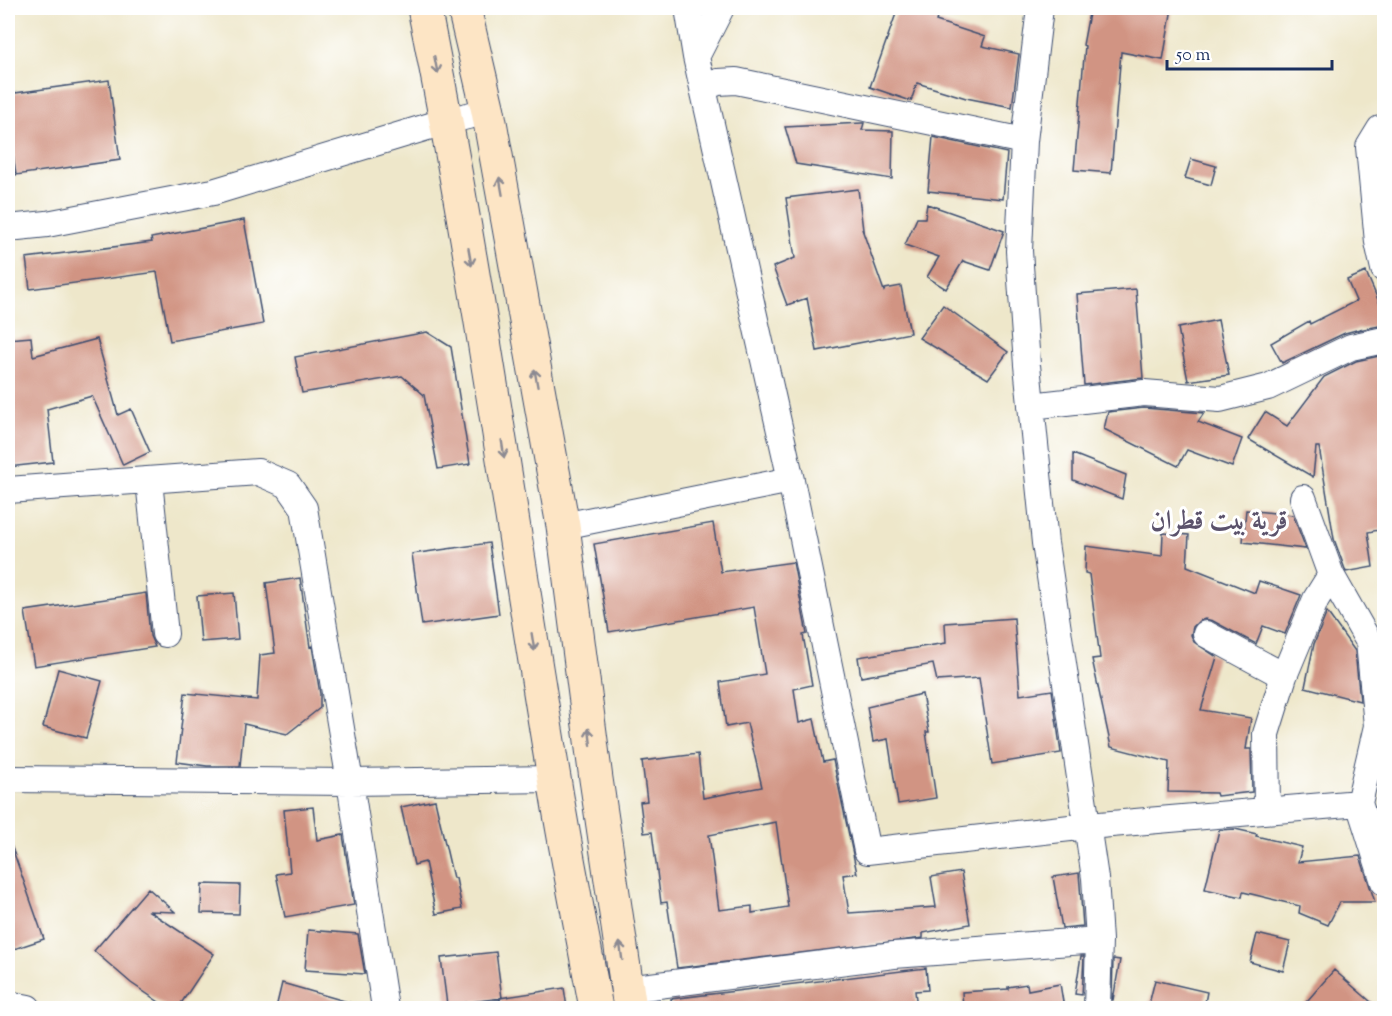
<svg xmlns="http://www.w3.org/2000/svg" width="1392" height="1016" font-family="'Sorts Mill Goudy',Amiri,serif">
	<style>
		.building { fill: #d19483; fill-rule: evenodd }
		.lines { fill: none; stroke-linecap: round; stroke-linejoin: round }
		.street-casing { stroke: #3b4b6e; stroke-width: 28 }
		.secondary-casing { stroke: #3b4b6e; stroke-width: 35 }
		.street { stroke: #fff; stroke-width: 26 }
		.secondary { stroke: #fde5c5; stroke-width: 33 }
		.oneway { stroke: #8c8a92 }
		.labels { text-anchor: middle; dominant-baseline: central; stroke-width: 6; stroke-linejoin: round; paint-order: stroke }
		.district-label { font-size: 27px; font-weight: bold; fill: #5b526b; stroke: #fff }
	</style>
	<rect width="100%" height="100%" fill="#fff"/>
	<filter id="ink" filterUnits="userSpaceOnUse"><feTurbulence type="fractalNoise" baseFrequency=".0167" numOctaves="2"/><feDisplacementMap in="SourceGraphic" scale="12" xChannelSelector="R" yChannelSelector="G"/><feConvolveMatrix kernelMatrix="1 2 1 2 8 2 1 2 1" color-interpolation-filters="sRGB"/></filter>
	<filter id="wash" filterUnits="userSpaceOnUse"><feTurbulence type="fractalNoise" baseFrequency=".008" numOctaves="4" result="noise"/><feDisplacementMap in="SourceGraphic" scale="24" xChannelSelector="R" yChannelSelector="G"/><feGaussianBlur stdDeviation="1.35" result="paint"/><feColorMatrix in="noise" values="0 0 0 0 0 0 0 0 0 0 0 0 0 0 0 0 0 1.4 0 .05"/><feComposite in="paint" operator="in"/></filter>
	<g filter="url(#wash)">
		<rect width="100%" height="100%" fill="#eee7ca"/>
		<g id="blocks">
			<path class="building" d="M 898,8 L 940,8 L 936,21 L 985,37 L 982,46 L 1019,54 L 1012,107 L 966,98 L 917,83 L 911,101 L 870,87 Z
				M 1090,8 L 1172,8 L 1163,60 L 1121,52 L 1111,173 L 1074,170 L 1085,46 L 1083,45 Z
				M 109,80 L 120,160 L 16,175 L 8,117 L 8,94 Z
				M 862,123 L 864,123 L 862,130 L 893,131 L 892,179 L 796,164 L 785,127 Z
				M 933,137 L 1007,153 L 1003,199 L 928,191 Z
				M 1191,159 L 1216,166 L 1211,185 L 1185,178 Z
				M 858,189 L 863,230 L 862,229 L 884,291 L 885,289 L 901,286 L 910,333 L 817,351 L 807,298 L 787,305 L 773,267 L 795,258 L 786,198 Z
				M 927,204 L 1004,231 L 990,270 L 963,261 L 946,289 L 927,277 L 939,257 L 905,245 L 917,218 L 925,218 Z
				M 244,220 L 263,324 L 170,341 L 157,272 L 30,289 L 26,258 L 152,242 L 151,238 Z
				M 1366,272 L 1379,302 L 1384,295 L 1384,325 L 1359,330 L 1360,329 L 1345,333 L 1282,363 L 1271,343 L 1309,321 L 1310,324 L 1356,301 L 1347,280 Z
				M 1136,289 L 1143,378 L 1084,385 L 1077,294 Z
				M 943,305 L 1008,352 L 988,379 L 919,338 Z
				M 1218,320 L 1229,375 L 1188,381 L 1178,328 Z
				M 427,332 L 451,347 L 470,464 L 438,469 L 424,395 L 402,376 L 302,393 L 295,357 Z
				M 31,337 L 33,356 L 97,339 L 118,415 L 131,409 L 150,452 L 123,465 L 92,396 L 47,409 L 53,462 L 8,467 L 8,339 Z
				M 1384,355 L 1384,529 L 1368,532 L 1373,567 L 1346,572 L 1334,539 L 1319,447 L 1316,447 L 1313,477 L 1248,439 L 1265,412 L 1287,426 L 1324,377 L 1356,361 Z
				M 1144,408 L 1204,413 L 1198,422 L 1242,439 L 1232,467 L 1187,450 L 1178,466 L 1104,429 L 1108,412 Z
				M 1073,454 L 1126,475 L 1122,499 L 1073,480 Z
				M 1246,510 L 1293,515 L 1306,549 L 1243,542 Z
				M 713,523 L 721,572 L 793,562 L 807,634 L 803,635 L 812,685 L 794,689 L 799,723 L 814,719 L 823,762 L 833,760 L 857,873 L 843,875 L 849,913 L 936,907 L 931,877 L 961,872 L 970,924 L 923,933 L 923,938 L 677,968 L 667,902 L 661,903 L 652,832 L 644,833 L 640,802 L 647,801 L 642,761 L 698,754 L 703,798 L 762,787 L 747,723 L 726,727 L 720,682 L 765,674 L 754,607 L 609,632 L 594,544 ZM 776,822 L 788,907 L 752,913 L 752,906 L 719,910 L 709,835 Z
				M 1163,533 L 1189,535 L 1187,566 L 1255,593 L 1259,581 L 1301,595 L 1285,634 L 1263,626 L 1256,644 L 1213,621 L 1205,619 L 1199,621 L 1193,627 L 1191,635 L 1194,642 L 1217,657 L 1201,710 L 1251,718 L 1246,749 L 1251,749 L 1252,792 L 1217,796 L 1216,793 L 1168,792 L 1169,762 L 1111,747 L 1092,659 L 1100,658 L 1089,574 L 1085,573 L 1086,546 L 1162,556 Z
				M 489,543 L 499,614 L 422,625 L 412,554 Z
				M 300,578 L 310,647 L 312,646 L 320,694 L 320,708 L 287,734 L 244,724 L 240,766 L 207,766 L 177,762 L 185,693 L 257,700 L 260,655 L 275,653 L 266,583 Z
				M 146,593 L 150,636 L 155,647 L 34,666 L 25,611 Z
				M 234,593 L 238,639 L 201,642 L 197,596 Z
				M 1327,612 L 1355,651 L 1360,701 L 1305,687 L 1314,644 Z
				M 1014,618 L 1020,695 L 1052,690 L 1061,753 L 992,764 L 979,678 L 937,681 L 933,664 L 861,677 L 858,657 L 946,643 L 945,623 Z
				M 58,669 L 102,681 L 86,738 L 43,727 Z
				M 922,694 L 929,732 L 926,732 L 936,798 L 898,804 L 888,739 L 873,742 L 867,707 Z
				M 435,800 L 453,878 L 456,878 L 462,909 L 436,914 L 425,862 L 414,865 L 401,807 Z
				M 313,807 L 317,840 L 343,835 L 354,905 L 285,917 L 276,874 L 290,872 L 284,810 Z
				M 1235,829 L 1257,834 L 1256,836 L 1302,847 L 1298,862 L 1360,856 L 1375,902 L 1340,902 L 1328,925 L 1299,913 L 1300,906 L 1243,892 L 1242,897 L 1205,889 L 1219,830 Z
				M 8,842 L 10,842 L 44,939 L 8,951 Z
				M 1079,873 L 1083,926 L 1062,928 L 1053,877 Z
				M 202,884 L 240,885 L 239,914 L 201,913 Z
				M 148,888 L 175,912 L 149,911 L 214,954 L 178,1008 L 168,1008 L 131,983 L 94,951 Z
				M 308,930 L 358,934 L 365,974 L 305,970 Z
				M 1257,934 L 1290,942 L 1283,971 L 1250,962 Z
				M 496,952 L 502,998 L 447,1005 L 441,958 Z
				M 1081,956 L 1084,956 L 1082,995 L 1075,994 Z
				M 1113,959 L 1120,960 L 1113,1000 L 1112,1000 Z
				M 926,968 L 928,990 L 915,991 L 917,1008 L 672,1008 L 671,999 Z
				M 1334,970 L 1378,1008 L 1301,1008 Z
				M 1155,980 L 1207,992 L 1204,1008 L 1148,1008 Z
				M 282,983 L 355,1004 L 354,1008 L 276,1008 Z
				M 1027,984 L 1028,990 L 1060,984 L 1064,1008 L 963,1008 L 962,992 L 1008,989 L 1008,987 Z
				M 564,988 L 567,1008 L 501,1008 L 500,998 Z"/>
		</g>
	</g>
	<g filter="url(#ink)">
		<use href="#blocks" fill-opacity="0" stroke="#3b4b6e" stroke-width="1.5"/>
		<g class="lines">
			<g class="street-casing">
				<path id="street" d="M 688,8 L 696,57 L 791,480 L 867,851 L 1088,826 L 1359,803
					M 1040,8 L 1024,141 L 1019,251 L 1027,365 L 1045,543 L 1095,878 L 1099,940 L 1097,1008
					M 696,57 L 721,8
					M 703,88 L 718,82 L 736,81 L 1024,141
					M 1384,129 L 1380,129 L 1369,147 L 1378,242 L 1384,269
					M 8,228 L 47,224 L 213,192 L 447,121 L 488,111
					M 1031,406 L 1144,393 L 1220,399 L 1268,387 L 1351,347 L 1384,340
					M 149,481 L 165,634
					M 8,490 L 258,472 L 288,485 L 304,508 L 350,782 L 385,1008
					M 1303,498 L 1331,575 L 1369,642 L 1377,726 L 1359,803 L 1384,882
					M 563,526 L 791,480
					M 1206,634 L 1284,676
					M 8,779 L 350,782 L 554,779
					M 1267,810 L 1266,734 L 1284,676 L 1316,599 L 1331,575
					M 627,989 L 894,955 L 1099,940
					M 8,1004 L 28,1008"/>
			</g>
			<g class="secondary-casing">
				<path id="secondary" d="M 424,8 C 476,263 511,521 554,778 C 566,855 582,932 596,1008
					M 464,8 L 488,111 L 563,526 L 596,779 L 630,1008"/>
			</g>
			<use href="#street" class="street"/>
			<use href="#secondary" class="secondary"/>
		</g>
		<defs><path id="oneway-shaft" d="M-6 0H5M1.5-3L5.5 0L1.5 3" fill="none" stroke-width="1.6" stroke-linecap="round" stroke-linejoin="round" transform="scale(1.5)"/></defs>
		<g class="oneway">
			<use href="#oneway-shaft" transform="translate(436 65) rotate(79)"/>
			<use href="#oneway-shaft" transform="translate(501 186) rotate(-100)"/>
			<use href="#oneway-shaft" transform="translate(470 257) rotate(80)"/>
			<use href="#oneway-shaft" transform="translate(536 378) rotate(-100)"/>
			<use href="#oneway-shaft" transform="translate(503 449) rotate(81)"/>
			<use href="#oneway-shaft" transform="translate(533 642) rotate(81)"/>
			<use href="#oneway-shaft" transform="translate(590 737) rotate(-97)"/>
			<use href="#oneway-shaft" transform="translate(621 951) rotate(-98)"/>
		</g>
	</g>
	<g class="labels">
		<g class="district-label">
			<text x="1219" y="522">قرية بيت قطران</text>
		</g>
	</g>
	<rect width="1392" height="1016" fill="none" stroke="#fff" stroke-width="30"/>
	<path d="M1167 60v9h165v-9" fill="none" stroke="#1b2f5e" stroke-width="3"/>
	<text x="1176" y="60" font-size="18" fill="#1b2f5e" stroke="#ffffff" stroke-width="4.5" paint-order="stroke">50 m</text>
</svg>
